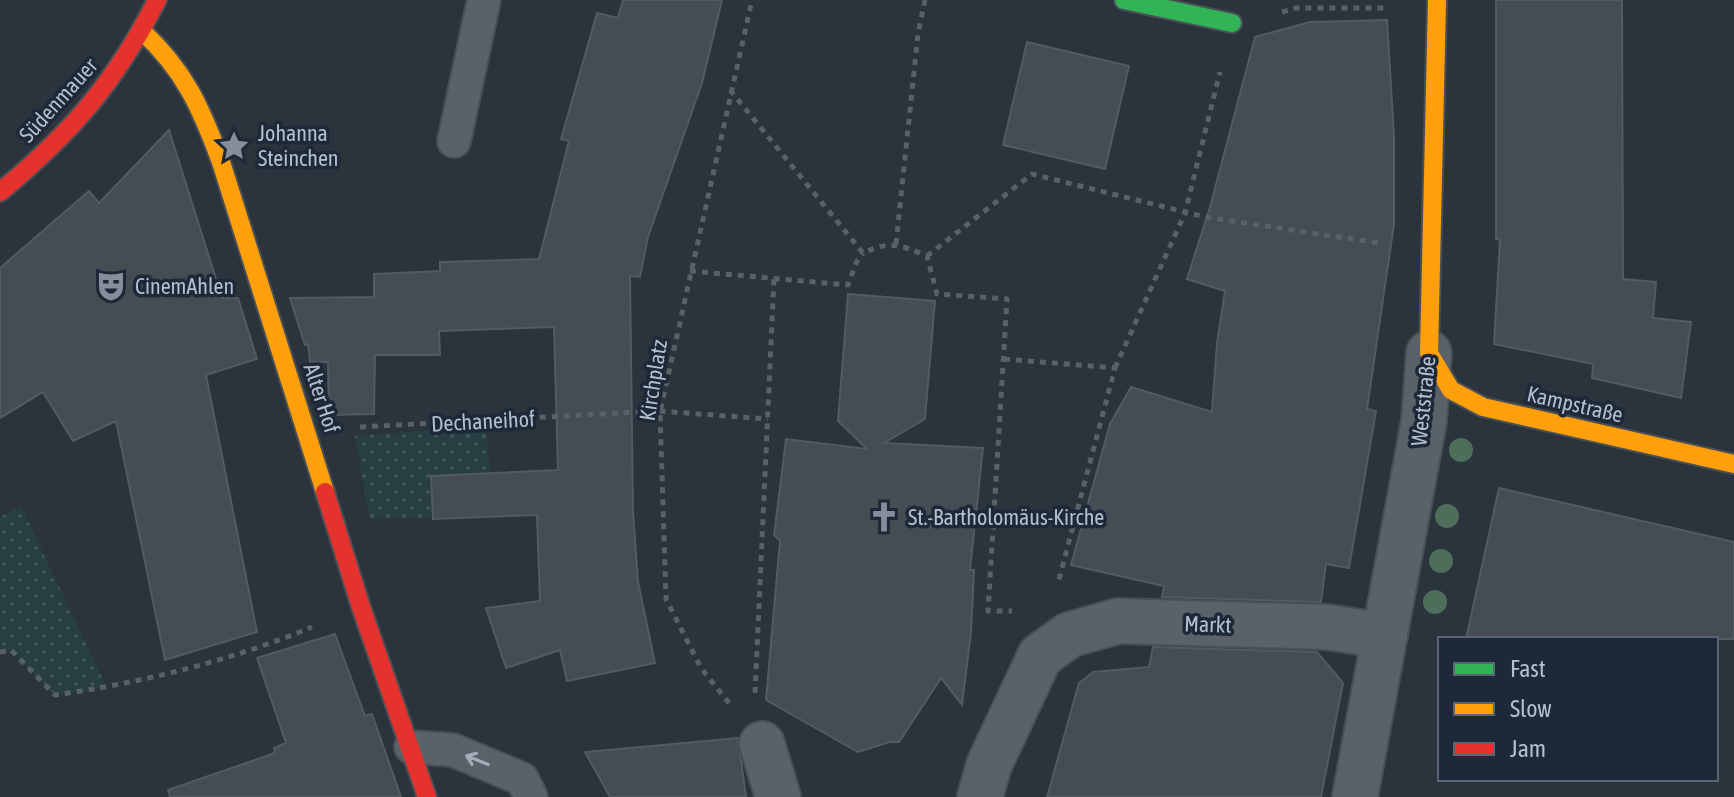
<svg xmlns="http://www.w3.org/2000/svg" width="1734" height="797" font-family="'Asap Condensed',sans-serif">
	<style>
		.grass { fill: url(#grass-dots) }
		.building { fill: #454c54; stroke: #535a63; stroke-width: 2 }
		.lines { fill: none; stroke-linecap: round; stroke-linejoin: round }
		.lane-casing { stroke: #494f56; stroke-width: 36 }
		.street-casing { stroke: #494f56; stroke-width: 48 }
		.fast-casing { stroke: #494f56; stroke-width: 22 }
		.slow-casing { stroke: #494f56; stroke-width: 22 }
		.jam-casing { stroke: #494f56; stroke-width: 22 }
		.path { stroke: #596066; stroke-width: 5; stroke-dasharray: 6 6; stroke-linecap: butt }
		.lane { stroke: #5b6169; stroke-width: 32 }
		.street { stroke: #5b6169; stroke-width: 44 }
		.fast { stroke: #30b455; stroke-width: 18 }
		.slow { stroke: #ff9f0a; stroke-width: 18 }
		.jam { stroke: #e5322d; stroke-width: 18 }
		.tree { fill: #4e6e5b }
		.oneway { stroke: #a3acb8 }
		.labels { text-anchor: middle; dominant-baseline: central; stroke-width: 7; stroke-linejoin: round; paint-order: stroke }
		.street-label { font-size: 22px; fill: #b5bfcc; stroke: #1d2938 }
		.poi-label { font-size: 22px; fill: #b5bfcc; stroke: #1d2938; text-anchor: start }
	</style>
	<defs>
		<pattern id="grass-dots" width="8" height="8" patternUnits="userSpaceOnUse" patternTransform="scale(2)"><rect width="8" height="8" fill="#273f43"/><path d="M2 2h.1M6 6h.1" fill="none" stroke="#44595d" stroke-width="1.8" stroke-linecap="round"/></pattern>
	</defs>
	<rect width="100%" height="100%" fill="#2b333c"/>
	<path class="grass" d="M 486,426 L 494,518 L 370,519 L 355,436 Z
		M 21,506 L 107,688 L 55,695 L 11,650 L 0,652 L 0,517 Z"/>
	<path class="building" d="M 623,0 L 722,0 L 702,83 L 648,237 L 640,277 L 630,276 L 633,511 L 638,582 L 655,663 L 567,681 L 560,650 L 506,668 L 486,608 L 540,601 L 537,515 L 433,519 L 431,476 L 558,470 L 554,327 L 439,331 L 440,355 L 375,355 L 374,414 L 329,415 L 328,362 L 310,362 L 308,344 L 305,345 L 290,298 L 374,297 L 374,274 L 440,271 L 440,262 L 539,259 L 569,141 L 561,139 L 597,13 L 618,18 Z
		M 1496,0 L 1622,0 L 1623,279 L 1656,282 L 1653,318 L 1691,322 L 1681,398 L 1592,378 L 1593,364 L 1494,344 L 1500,240 L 1496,239 Z
		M 1387,20 L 1394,136 L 1394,224 L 1367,409 L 1376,411 L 1349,568 L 1326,564 L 1321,602 L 1162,597 L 1164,586 L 1071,565 L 1110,424 L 1131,387 L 1212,412 L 1217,343 L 1225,291 L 1187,279 L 1210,207 L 1255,37 L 1310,22 Z
		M 1027,42 L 1129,66 L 1105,169 L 1003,145 Z
		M 169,130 L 222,298 L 238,298 L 257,359 L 206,375 L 257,632 L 165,660 L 116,421 L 73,441 L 43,392 L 0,418 L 0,268 L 89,191 L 99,203 Z
		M 848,294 L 935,301 L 925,419 L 884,443 L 983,448 L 970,570 L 974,570 L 971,633 L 962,705 L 941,678 L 899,742 L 890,742 L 858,752 L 766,700 L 780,541 L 774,535 L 786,439 L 867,449 L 838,421 Z
		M 1499,488 L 1734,542 L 1734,639 L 1466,639 Z
		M 335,634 L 365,716 L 372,714 L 401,797 L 170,797 L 168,790 L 275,753 L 274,748 L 286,743 L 257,658 Z
		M 1153,647 L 1317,652 L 1343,683 L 1321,797 L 1047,797 L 1079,683 L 1093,672 L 1149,667 Z
		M 738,738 L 746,797 L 610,797 L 585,752 Z"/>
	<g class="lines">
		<g class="lane-casing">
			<path id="lane" d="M 454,141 L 484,0
				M 411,747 L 453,750 L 522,779 L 531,797"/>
		</g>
		<g class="street-casing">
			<path id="street" d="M 762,744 L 778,797
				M 980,797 L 989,765 L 1040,656 L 1069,635 L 1118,621 L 1327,627 L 1385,636
				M 1355,797 L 1424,421 L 1429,353"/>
		</g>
		<g class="fast-casing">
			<path id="fast" d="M 1124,0 L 1232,23"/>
		</g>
		<g class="slow-casing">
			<path id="slow" d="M 1437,0 L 1429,353 L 1451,390 L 1483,407 L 1734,464
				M 142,31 C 185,71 201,108 221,162 L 325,492"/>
		</g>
		<g class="jam-casing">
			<path id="jam" d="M 0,192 C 71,133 115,83 157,0
				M 325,492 L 361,607 L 427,797"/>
		</g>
		<path class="path" d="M 1282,12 L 1296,8 L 1384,8
			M 730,90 L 863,253 C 891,240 900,245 927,256 L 937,294 L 1007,299 L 988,611 L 1012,611
			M 896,244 L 918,34 L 925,0
			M 927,256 L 1032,174 L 1205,217 L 1379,243
			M 690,271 L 848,285 L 856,263 L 863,253
			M 1004,359 L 1115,368 L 1058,583
			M 1115,368 L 1185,213 L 1220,72
			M 360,427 L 658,411 L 768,419
			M 0,652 L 11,650 L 55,695 C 141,683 233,660 312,627
			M 755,693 L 774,278
			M 729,703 L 701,668 L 666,599 L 660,412 L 752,0"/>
		<use href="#lane" class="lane"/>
		<use href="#street" class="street"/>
		<use href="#fast" class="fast"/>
		<use href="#slow" class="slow"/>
		<use href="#jam" class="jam"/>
	</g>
	<g class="tree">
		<circle cx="1461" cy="450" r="12"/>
		<circle cx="1447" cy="516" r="12"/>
		<circle cx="1441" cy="561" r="12"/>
		<circle cx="1435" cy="602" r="12"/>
	</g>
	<defs><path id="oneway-shaft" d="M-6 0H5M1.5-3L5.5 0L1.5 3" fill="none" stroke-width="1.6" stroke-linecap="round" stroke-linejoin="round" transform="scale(2)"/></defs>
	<use class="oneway" href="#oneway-shaft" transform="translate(477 760) rotate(-158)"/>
	<defs>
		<g id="sight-bare" transform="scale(2.4)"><path d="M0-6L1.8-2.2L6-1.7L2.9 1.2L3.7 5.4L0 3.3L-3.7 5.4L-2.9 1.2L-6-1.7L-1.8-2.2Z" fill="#858e9a" stroke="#1d2938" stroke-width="2.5" paint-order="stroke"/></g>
		<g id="theatre-bare" transform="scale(2.4)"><path d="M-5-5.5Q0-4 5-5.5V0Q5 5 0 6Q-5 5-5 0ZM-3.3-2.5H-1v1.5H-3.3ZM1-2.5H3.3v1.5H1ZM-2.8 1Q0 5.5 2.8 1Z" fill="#858e9a" stroke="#1d2938" stroke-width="2.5" paint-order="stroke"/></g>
		<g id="church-bare" transform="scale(2.4)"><path d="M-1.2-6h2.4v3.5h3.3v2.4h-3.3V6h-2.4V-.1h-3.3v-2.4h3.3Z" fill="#858e9a" stroke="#1d2938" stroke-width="2.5" paint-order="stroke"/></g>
	</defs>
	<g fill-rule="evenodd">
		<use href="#sight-bare" x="234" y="146"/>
		<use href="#theatre-bare" x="111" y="286"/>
		<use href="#church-bare" x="884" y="517"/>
	</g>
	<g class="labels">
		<g class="street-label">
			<text transform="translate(58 100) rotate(-48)">Südenmauer</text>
			<text transform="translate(653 380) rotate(-81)">Kirchplatz</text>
			<text transform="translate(322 398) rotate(72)">Alter Hof</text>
			<text transform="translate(1423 401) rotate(-84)">Weststraße</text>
			<text transform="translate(1575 404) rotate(13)">Kampstraße</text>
			<text transform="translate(483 421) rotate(-3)">Dechaneihof</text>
			<text transform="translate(1208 624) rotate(2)">Markt</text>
		</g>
		<g class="poi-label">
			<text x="258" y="133">Johanna<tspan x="258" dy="25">Steinchen</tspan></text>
			<text x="135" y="286">CinemAhlen</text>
			<text x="908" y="517">St.-Bartholomäus-Kirche</text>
		</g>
	</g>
	<rect x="1438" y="637" width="280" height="144" fill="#1d2938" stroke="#5a6573" stroke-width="2"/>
	<rect x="1454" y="663" width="40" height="12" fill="#30b455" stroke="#5a6573" stroke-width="2"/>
	<text x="1510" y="677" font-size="24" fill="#b5bfcc">Fast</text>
	<rect x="1454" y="703" width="40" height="12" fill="#ff9f0a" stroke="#5a6573" stroke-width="2"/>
	<text x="1510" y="717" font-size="24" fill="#b5bfcc">Slow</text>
	<rect x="1454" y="743" width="40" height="12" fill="#e5322d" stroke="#5a6573" stroke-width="2"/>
	<text x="1510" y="757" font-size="24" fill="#b5bfcc">Jam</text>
</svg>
